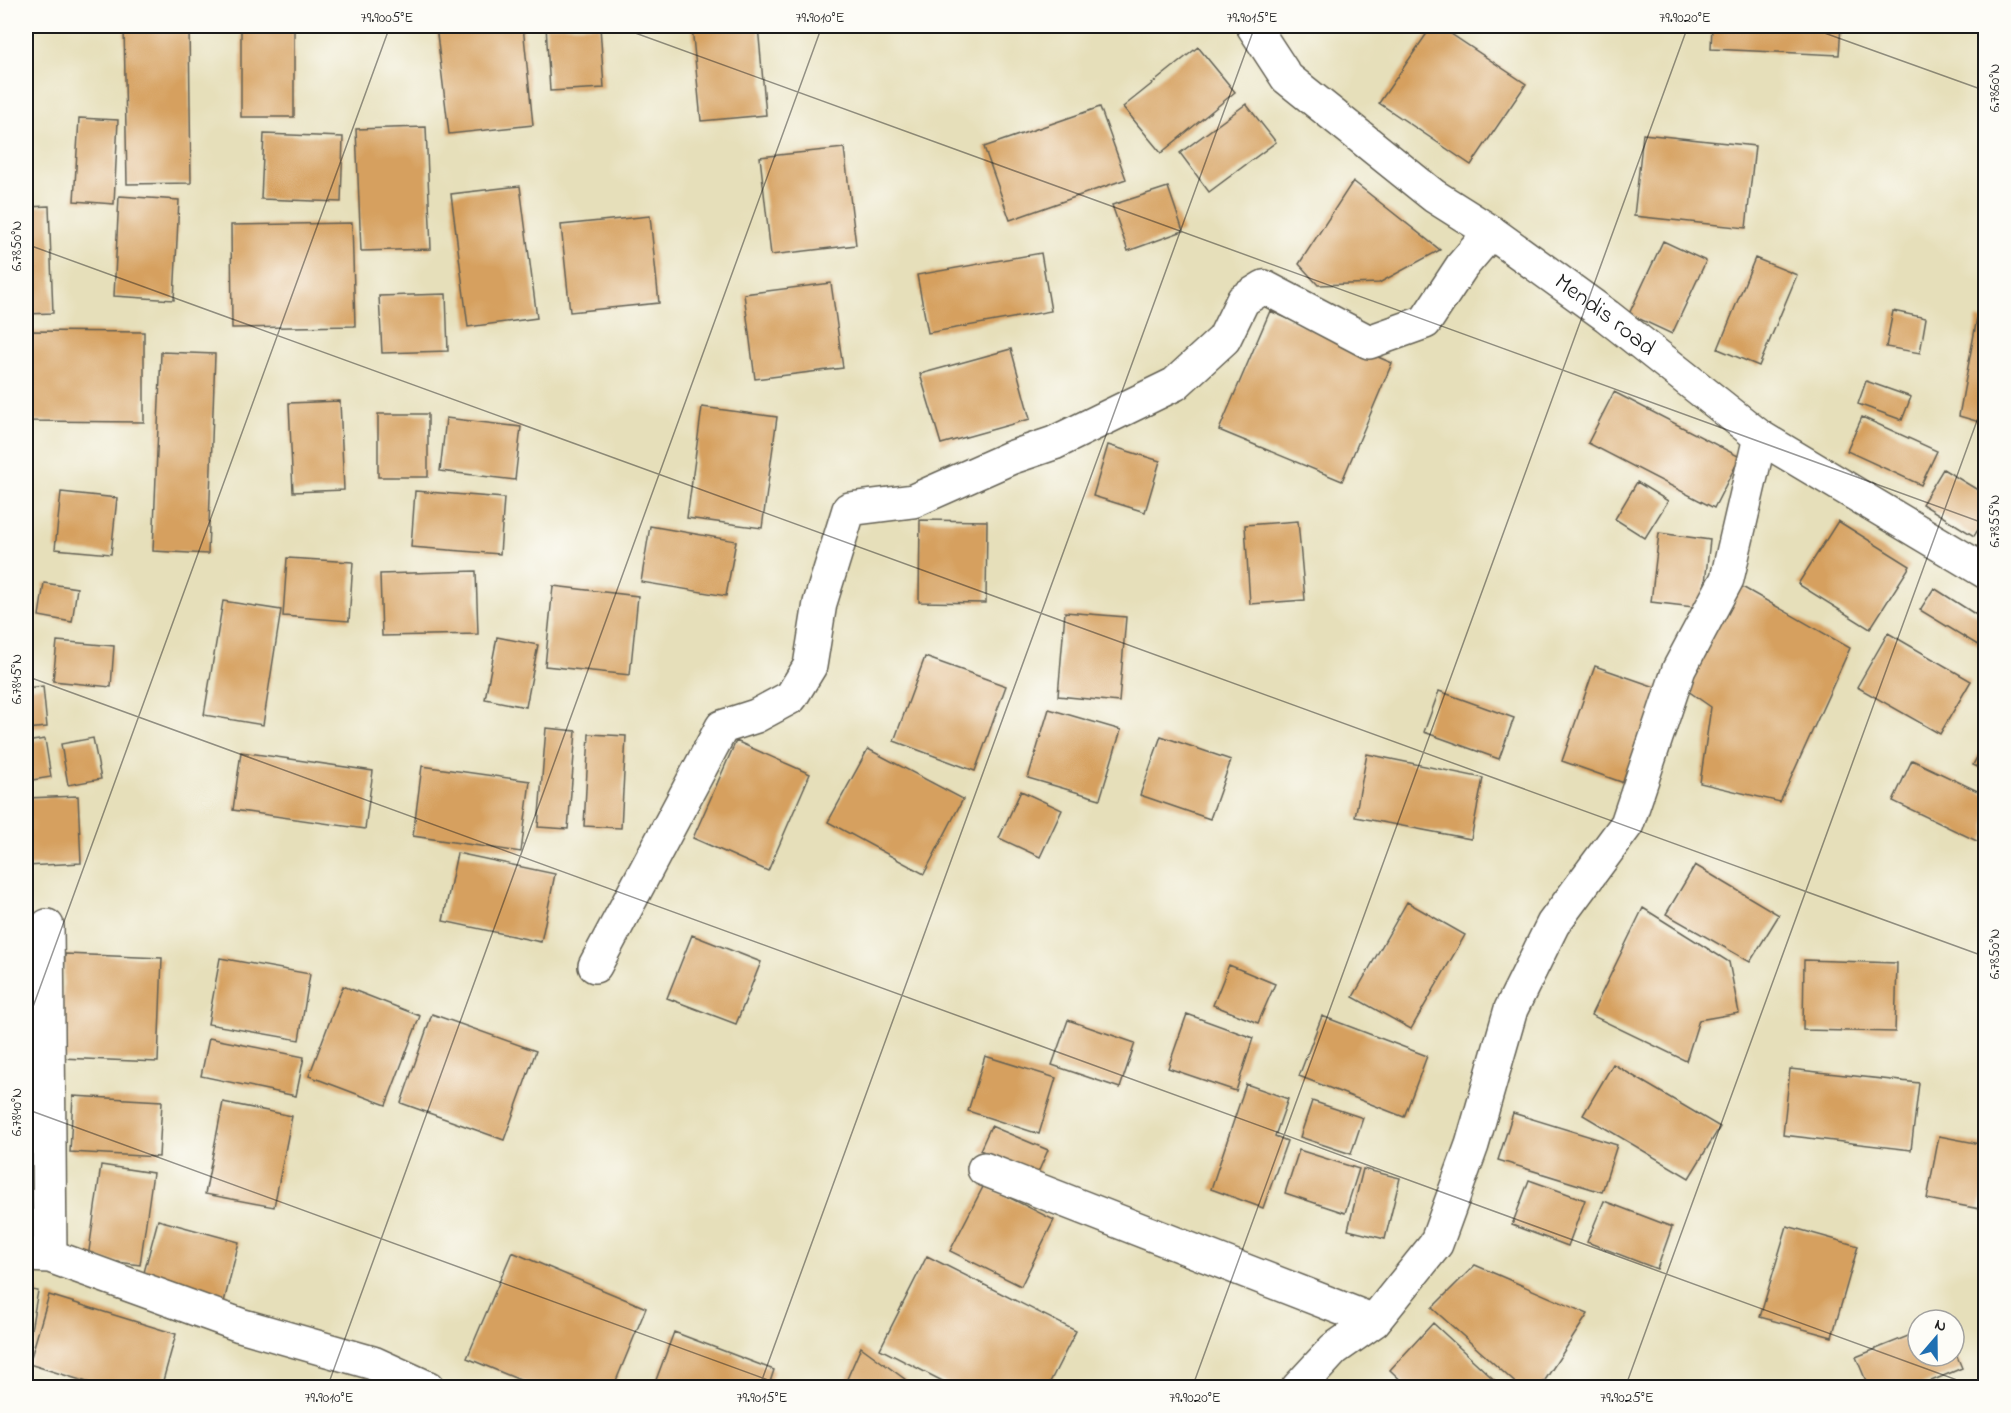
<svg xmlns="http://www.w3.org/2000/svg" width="2011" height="1413" font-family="'Indie Flower',sans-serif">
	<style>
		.building { fill: #d6a05e }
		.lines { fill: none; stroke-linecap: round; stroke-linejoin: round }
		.minor-casing { stroke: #636053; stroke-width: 36 }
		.tertiary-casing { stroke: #636053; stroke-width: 36 }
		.minor { stroke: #fff; stroke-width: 33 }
		.tertiary { stroke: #fff; stroke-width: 33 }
		.ticks { fill: none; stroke: #1c1c1c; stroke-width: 1.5; stroke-opacity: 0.45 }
		.labels { text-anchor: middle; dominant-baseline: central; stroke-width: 6; stroke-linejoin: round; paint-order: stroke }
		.street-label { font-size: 24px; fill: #1c1c1c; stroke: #fdfcf7 }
		.neatline { fill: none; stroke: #1c1c1c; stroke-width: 2 }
		.ticks-label { font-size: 15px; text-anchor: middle; fill: #1c1c1c }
	</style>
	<rect width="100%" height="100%" fill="#fdfcf7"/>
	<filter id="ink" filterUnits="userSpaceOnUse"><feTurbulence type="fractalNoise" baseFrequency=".0167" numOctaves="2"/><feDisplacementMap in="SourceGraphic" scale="12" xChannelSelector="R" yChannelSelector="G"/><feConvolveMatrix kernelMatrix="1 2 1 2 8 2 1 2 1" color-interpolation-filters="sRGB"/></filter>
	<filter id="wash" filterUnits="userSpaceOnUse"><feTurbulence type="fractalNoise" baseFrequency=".008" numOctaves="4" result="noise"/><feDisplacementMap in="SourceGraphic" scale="24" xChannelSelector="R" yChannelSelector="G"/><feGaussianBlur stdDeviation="1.35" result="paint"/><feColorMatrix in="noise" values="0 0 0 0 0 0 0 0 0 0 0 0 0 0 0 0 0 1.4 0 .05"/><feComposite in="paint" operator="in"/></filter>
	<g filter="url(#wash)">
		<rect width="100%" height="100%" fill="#e6dfba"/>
		<g id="blocks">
			<path class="building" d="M 124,26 L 189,26 L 191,183 L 127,184 Z
				M 241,26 L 294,26 L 294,117 L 241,117 Z
				M 436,26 L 523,26 L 533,125 L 449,134 Z
				M 546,26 L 600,26 L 604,88 L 550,91 Z
				M 692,26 L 758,26 L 766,115 L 701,121 Z
				M 1432,26 L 1439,26 L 1526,84 L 1471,165 L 1379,103 Z
				M 1712,26 L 1841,26 L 1839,55 L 1711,49 Z
				M 1198,47 L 1235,92 L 1161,153 L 1123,107 Z
				M 1246,104 L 1276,142 L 1209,192 L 1180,153 Z
				M 1100,107 L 1126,179 L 1010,220 L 984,147 Z
				M 79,118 L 118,120 L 114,204 L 74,201 Z
				M 426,127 L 431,249 L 361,251 L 356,129 Z
				M 264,134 L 343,137 L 341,202 L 261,199 Z
				M 1643,134 L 1755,146 L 1746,228 L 1634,216 Z
				M 844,148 L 856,245 L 771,255 L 760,157 Z
				M 1353,181 L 1440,250 L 1379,283 L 1318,285 L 1299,264 Z
				M 520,186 L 537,318 L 468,327 L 451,194 Z
				M 1168,187 L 1183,231 L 1128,251 L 1112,205 Z
				M 119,196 L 179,200 L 174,300 L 114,296 Z
				M 49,206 L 53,313 L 26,314 L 26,207 Z
				M 650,216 L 659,303 L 570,312 L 561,225 Z
				M 352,223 L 355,326 L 232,328 L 231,225 Z
				M 1663,241 L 1706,261 L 1672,334 L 1629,314 Z
				M 1041,253 L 1051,311 L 928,333 L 917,275 Z
				M 1755,258 L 1797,275 L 1759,366 L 1718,349 Z
				M 831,283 L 843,368 L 755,379 L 744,294 Z
				M 446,294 L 448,351 L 382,353 L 379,296 Z
				M 1270,311 L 1392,363 L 1342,481 L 1219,430 Z
				M 1893,311 L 1926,318 L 1920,353 L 1886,347 Z
				M 1977,318 L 1986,321 L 1986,424 L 1959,416 Z
				M 26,331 L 144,332 L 144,422 L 26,421 Z
				M 1011,349 L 1030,419 L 941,444 L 920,374 Z
				M 161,352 L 215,354 L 208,554 L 153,551 Z
				M 1866,381 L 1911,397 L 1902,420 L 1858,404 Z
				M 1614,392 L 1740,457 L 1714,508 L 1588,443 Z
				M 340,401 L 344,490 L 293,492 L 289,403 Z
				M 702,407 L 777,417 L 762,528 L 687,518 Z
				M 378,414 L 428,414 L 428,477 L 378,477 Z
				M 1862,417 L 1937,451 L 1921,485 L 1847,451 Z
				M 446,418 L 521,427 L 515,480 L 440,471 Z
				M 1108,445 L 1160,461 L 1145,512 L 1093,496 Z
				M 1943,469 L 1986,495 L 1986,518 L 1974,536 L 1922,504 Z
				M 1637,482 L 1668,501 L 1645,538 L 1615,519 Z
				M 415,491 L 504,498 L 500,554 L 411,547 Z
				M 61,492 L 117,498 L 111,554 L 55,549 Z
				M 920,520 L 987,521 L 986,603 L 919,602 Z
				M 1298,521 L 1305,600 L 1250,604 L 1245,525 Z
				M 1838,521 L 1910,566 L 1870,629 L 1798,584 Z
				M 650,526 L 736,541 L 726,596 L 641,582 Z
				M 1659,533 L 1710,540 L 1702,608 L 1651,602 Z
				M 287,558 L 353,562 L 349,621 L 283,616 Z
				M 476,571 L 478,634 L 382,636 L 380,574 Z
				M 44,583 L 77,588 L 72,622 L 39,616 Z
				M 1737,584 L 1850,648 L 1780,802 L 1700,783 L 1711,707 L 1681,686 Z
				M 553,586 L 638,596 L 630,675 L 545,666 Z
				M 1934,588 L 1986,621 L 1986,641 L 1981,647 L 1920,610 Z
				M 223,601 L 281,610 L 263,725 L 204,715 Z
				M 1065,612 L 1126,617 L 1119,702 L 1058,696 Z
				M 1888,633 L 1971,681 L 1940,734 L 1857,687 Z
				M 497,637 L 538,645 L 526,707 L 485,699 Z
				M 57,641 L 114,646 L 111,687 L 53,681 Z
				M 925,657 L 1006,686 L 975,771 L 894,741 Z
				M 1595,666 L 1661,689 L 1627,784 L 1562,761 Z
				M 43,686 L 47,727 L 26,729 L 26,688 Z
				M 1439,691 L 1514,718 L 1499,759 L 1424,732 Z
				M 1049,709 L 1121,730 L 1100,799 L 1028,778 Z
				M 546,728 L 576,731 L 568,829 L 538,827 Z
				M 589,734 L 626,736 L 621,828 L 584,826 Z
				M 1161,736 L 1231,760 L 1210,819 L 1140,795 Z
				M 93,738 L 101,779 L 68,785 L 61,744 Z
				M 45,739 L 51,777 L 26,781 L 26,742 Z
				M 1986,740 L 1986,771 L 1973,765 Z
				M 736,741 L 810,774 L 768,871 L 693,838 Z
				M 868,749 L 963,799 L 924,874 L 828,822 Z
				M 241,752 L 373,771 L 365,829 L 233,810 Z
				M 1367,754 L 1483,778 L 1471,839 L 1355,817 Z
				M 1912,760 L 1986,795 L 1986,834 L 1981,843 L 1893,801 Z
				M 422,766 L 530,781 L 521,852 L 413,836 Z
				M 1021,791 L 1062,810 L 1040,857 L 999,838 Z
				M 78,796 L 81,863 L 26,866 L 26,798 Z
				M 457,853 L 555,874 L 541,942 L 443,921 Z
				M 1695,865 L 1779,915 L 1750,962 L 1666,914 Z
				M 1407,902 L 1465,935 L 1411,1029 L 1353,997 Z
				M 1643,908 L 1729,962 L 1739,1013 L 1699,1020 L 1686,1061 L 1591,1015 Z
				M 692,935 L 761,962 L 736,1024 L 667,998 Z
				M 65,954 L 162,958 L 158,1062 L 60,1058 Z
				M 220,958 L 310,974 L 299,1040 L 208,1024 Z
				M 1804,960 L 1897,963 L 1895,1032 L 1803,1030 Z
				M 1229,965 L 1275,984 L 1258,1023 L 1213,1005 Z
				M 343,986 L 420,1016 L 386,1105 L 309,1076 Z
				M 432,1014 L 536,1051 L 504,1140 L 401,1103 Z
				M 1187,1014 L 1253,1038 L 1236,1091 L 1168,1068 Z
				M 1322,1016 L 1427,1056 L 1404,1117 L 1299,1076 Z
				M 1068,1020 L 1135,1043 L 1120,1088 L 1052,1065 Z
				M 209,1038 L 304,1057 L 296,1096 L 201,1076 Z
				M 985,1056 L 1056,1078 L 1039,1134 L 968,1111 Z
				M 1613,1064 L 1720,1127 L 1689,1178 L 1583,1115 Z
				M 1790,1069 L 1919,1083 L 1911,1150 L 1783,1135 Z
				M 1246,1084 L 1288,1099 L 1275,1136 L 1287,1141 L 1263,1208 L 1211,1189 Z
				M 73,1096 L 162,1101 L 159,1157 L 70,1152 Z
				M 1312,1101 L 1363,1118 L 1351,1154 L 1300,1137 Z
				M 223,1102 L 292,1116 L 274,1207 L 205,1194 Z
				M 1513,1113 L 1617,1145 L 1602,1192 L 1498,1160 Z
				M 991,1126 L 1048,1150 L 1037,1175 L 980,1150 Z
				M 1939,1136 L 1986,1145 L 1986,1174 L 1980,1209 L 1927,1199 Z
				M 1299,1150 L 1359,1169 L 1345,1213 L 1285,1193 Z
				M 101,1165 L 153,1173 L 140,1265 L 88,1258 Z
				M 1363,1169 L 1400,1178 L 1385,1239 L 1348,1230 Z
				M 1529,1180 L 1585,1200 L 1568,1246 L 1512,1225 Z
				M 984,1185 L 1054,1220 L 1021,1286 L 950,1251 Z
				M 1604,1201 L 1672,1227 L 1657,1269 L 1587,1242 Z
				M 158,1220 L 239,1242 L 224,1302 L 142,1280 Z
				M 1787,1226 L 1858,1246 L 1832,1337 L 1760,1317 Z
				M 512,1252 L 646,1308 L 613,1388 L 539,1388 L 467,1358 Z
				M 927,1256 L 1076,1331 L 1047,1388 L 956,1388 L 880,1349 Z
				M 1475,1265 L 1588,1314 L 1540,1388 L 1521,1388 L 1432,1308 Z
				M 26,1289 L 38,1291 L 27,1352 L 26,1352 Z
				M 49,1295 L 176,1334 L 161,1388 L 106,1388 L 29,1364 Z
				M 1433,1323 L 1503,1388 L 1409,1388 L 1390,1370 Z
				M 674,1332 L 774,1370 L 768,1388 L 653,1388 Z
				M 1918,1332 L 1918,1356 L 1954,1356 L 1954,1349 L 1962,1368 L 1915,1388 L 1869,1388 L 1856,1357 Z
				M 861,1347 L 917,1388 L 843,1388 Z"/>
		</g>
	</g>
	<g filter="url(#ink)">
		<use href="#blocks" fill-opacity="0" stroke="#636053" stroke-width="1.5"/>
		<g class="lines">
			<g class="minor-casing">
				<path id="minor" d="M 47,926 L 50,1256
					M 595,966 L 722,727 L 756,716 L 791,697 L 810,666 L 820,603 L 849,509 L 913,501 L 1010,458 L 1054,443 L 1175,384 L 1224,339 L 1243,300 L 1264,287 L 1369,342 L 1425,322 L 1462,266 L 1491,232
					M 984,1169 L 1374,1321
					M 26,1255 L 50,1256 L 240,1325 L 373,1363 L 428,1388
					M 1298,1388 L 1334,1349 L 1374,1321 L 1436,1244 L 1472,1145 L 1511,1009 L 1553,924 L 1627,824 L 1679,669 L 1727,579 L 1760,437"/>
			</g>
			<g class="tertiary-casing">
				<g id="tertiary">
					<path id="s1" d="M 1253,26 L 1287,78 L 1434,196 L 1491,232 L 1607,316 L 1760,437 L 1986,572"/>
				</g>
			</g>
			<use href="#minor" class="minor"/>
			<use href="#tertiary" class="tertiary"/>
		</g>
	</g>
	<path class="ticks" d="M 616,26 L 1986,524M 1805,26 L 1986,91M 26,244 L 1986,957M 26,676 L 1979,1388M 26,1026 L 390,26M 26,1109 L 790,1388M 327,1388 L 822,26M 759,1388 L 1255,26M 1192,1388 L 1688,26M 1625,1388 L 1986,396"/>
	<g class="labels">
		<g class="street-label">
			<text stroke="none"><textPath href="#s1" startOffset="459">Mendis road</textPath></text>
		</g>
	</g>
	<rect width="2011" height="1413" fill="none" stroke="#fdfcf7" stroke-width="66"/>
	<g transform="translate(1936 1338) rotate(20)"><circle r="28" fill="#fdfcf7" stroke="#a3a29f" stroke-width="1.5"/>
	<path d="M0-4.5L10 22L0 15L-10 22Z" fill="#1f6fb2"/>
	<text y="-9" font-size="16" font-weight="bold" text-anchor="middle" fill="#1c1c1c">N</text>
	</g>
	<rect x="33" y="33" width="1945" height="1347" class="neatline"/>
	<g class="ticks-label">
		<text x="387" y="22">79.9005°E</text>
		<text x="820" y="22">79.9010°E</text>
		<text x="1252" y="22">79.9015°E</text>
		<text x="1685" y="22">79.9020°E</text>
		<text transform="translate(1994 88) rotate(-90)" y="5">6.7860°N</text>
		<text transform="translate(16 246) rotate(-90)" y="5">6.7850°N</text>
		<text transform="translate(1994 521) rotate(-90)" y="5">6.7855°N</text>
		<text transform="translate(16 679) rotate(-90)" y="5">6.7845°N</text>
		<text transform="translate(1994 954) rotate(-90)" y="5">6.7850°N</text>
		<text transform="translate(16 1112) rotate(-90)" y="5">6.7840°N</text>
		<text x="329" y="1402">79.9010°E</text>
		<text x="762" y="1402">79.9015°E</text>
		<text x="1195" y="1402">79.9020°E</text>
		<text x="1627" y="1402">79.9025°E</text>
	</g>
</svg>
